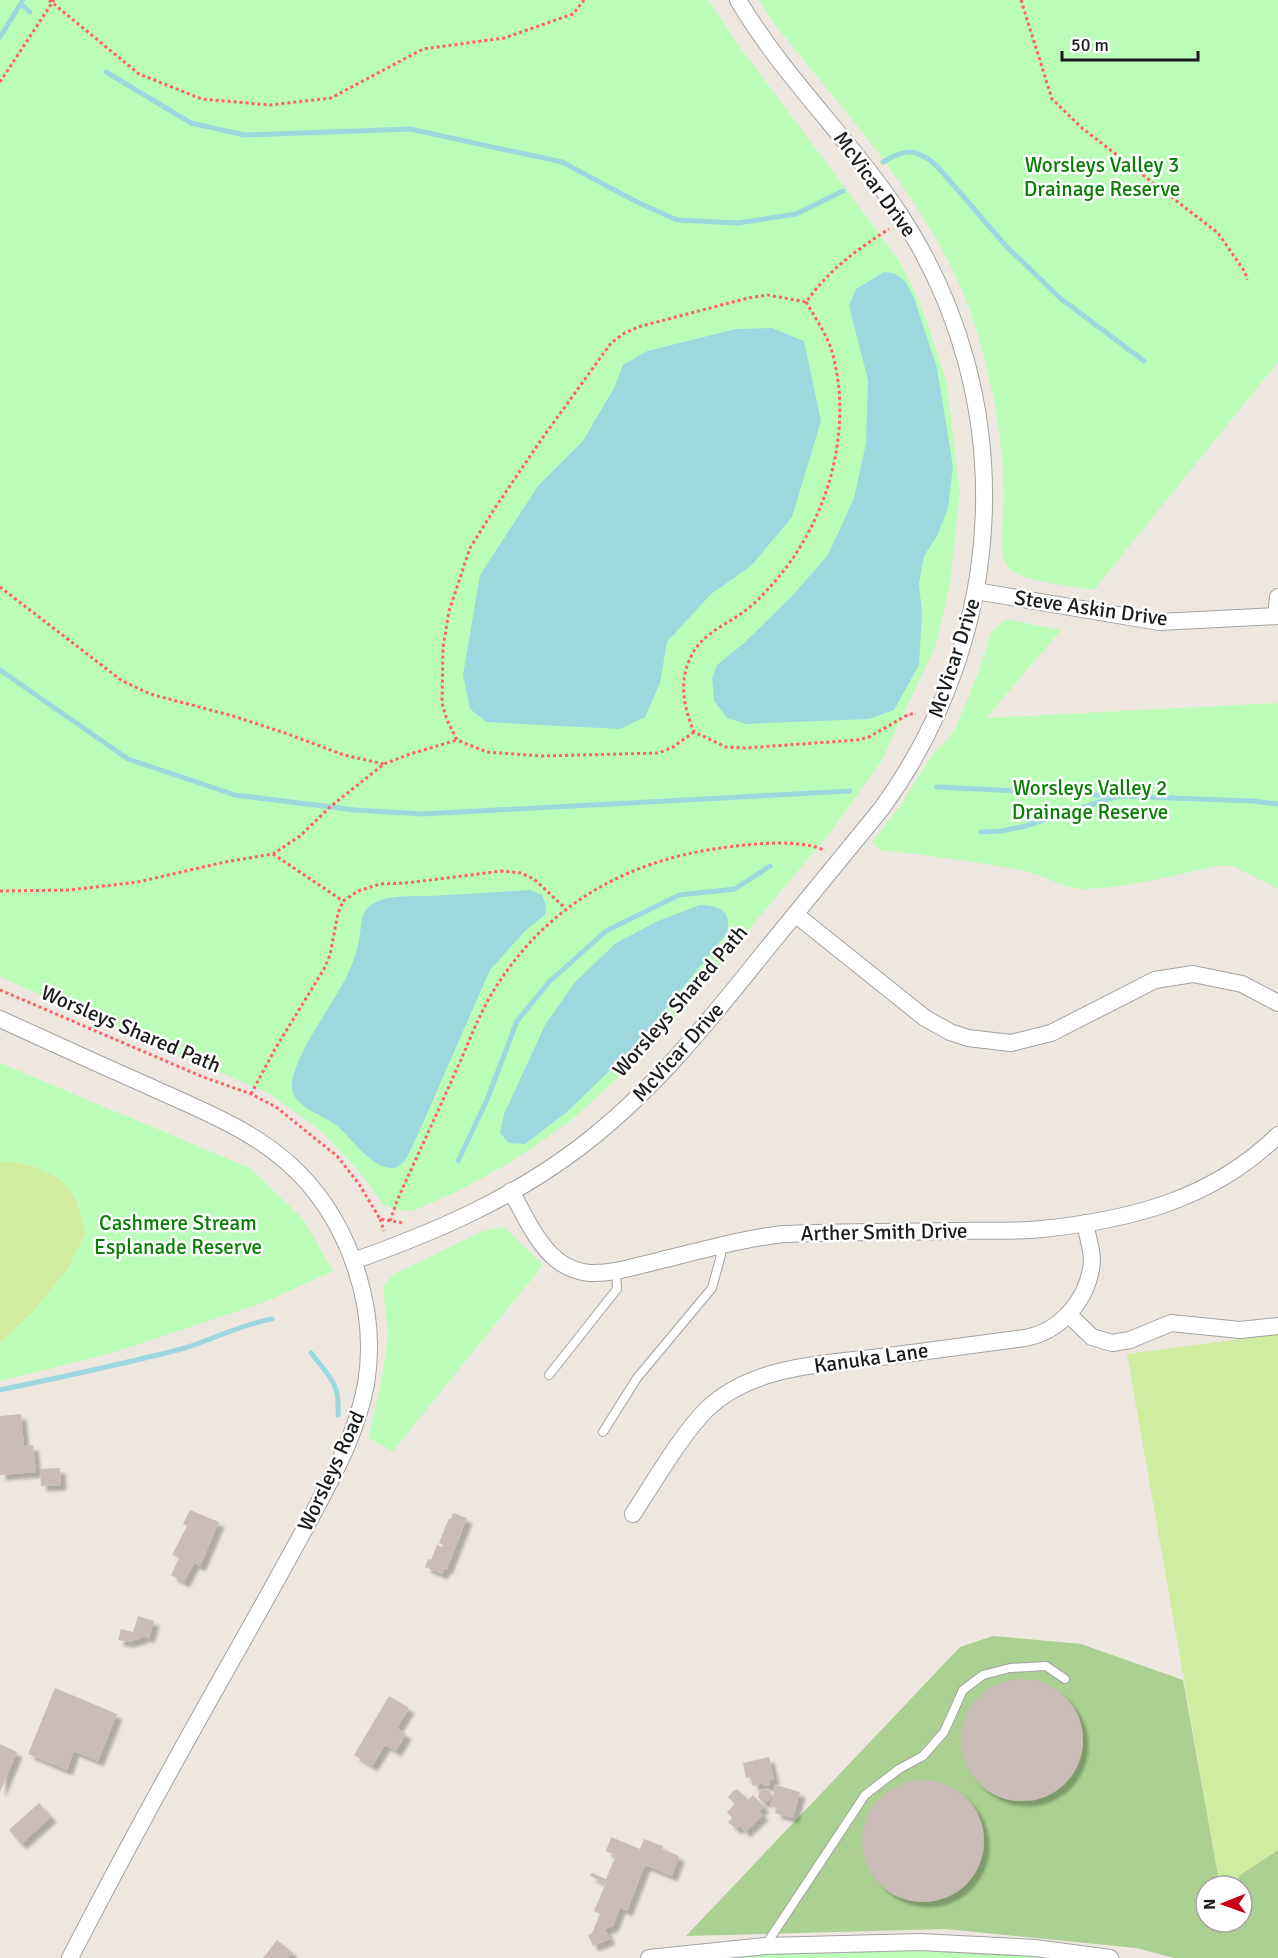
<svg xmlns="http://www.w3.org/2000/svg" width="1278" height="1958" font-family="Signika,sans-serif">
	<style>
		.grass { fill: #d0eca1 }
		.forest { fill: #acd091 }
		.park { fill: #bbfdb8 }
		.water { fill: #9dd8df }
		.lines { fill: none; stroke-linecap: round; stroke-linejoin: round }
		.stream { stroke: #9dd8df; stroke-width: 5 }
		.building { fill: #cabcb6; filter: url(#shadow) }
		.lane-casing { stroke: #a2a2a2; stroke-width: 10 }
		.street-casing { stroke: #a2a2a2; stroke-width: 18 }
		.path { stroke: #ff6063; stroke-width: 3; stroke-dasharray: 3 3; stroke-linecap: butt }
		.lane { stroke: #fff; stroke-width: 8 }
		.street { stroke: #fff; stroke-width: 16 }
		.labels { text-anchor: middle; dominant-baseline: central; stroke-width: 5; stroke-linejoin: round; paint-order: stroke }
		.park-label { font-size: 21px; fill: #097e04; stroke: #fff }
		.street-label { font-size: 21px; fill: #1b1b1b; stroke: #fff }
	</style>
	<defs>
		<filter id="shadow"><feDropShadow dx="5.5" dy="5.5" stdDeviation="1.5" flood-color="#0004"/></filter>
	</defs>
	<rect width="100%" height="100%" fill="#eee7e0"/>
	<path class="grass" d="M 0,1161 C 25,1162 57,1170 72,1193 C 79,1203 82,1221 86,1233 L 68,1269 L 33,1312 L 0,1343 Z
		M 1278,1334 L 1278,1850 L 1240,1875 L 1234,1886 L 1220,1886 L 1127,1354 Z"/>
	<path class="forest" d="M 993,1636 L 1081,1644 L 1183,1680 L 1220,1886 L 1206,1886 L 1206,1922 L 1242,1922 L 1242,1886 L 1234,1886 L 1240,1875 L 1278,1850 L 1278,1958 L 1174,1958 L 1136,1948 L 946,1929 L 686,1936 L 960,1647 Z"/>
	<path class="park" d="M 0,0 L 709,0 L 737,43 L 898,259 L 912,286 L 927,322 L 947,384 L 960,493 L 950,585 L 935,647 L 881,762 L 832,830 L 652,1046 L 573,1119 L 513,1161 L 458,1191 L 415,1210 L 405,1211 L 384,1206 L 362,1175 L 322,1132 L 270,1094 L 0,977 Z
		M 759,0 L 1278,0 L 1278,362 L 1094,590 C 1076,586 1017,582 1008,567 C 998,554 1002,529 1003,514 C 1006,454 995,396 979,339 C 944,215 849,119 772,21 Z
		M 1011,620 L 1061,630 L 986,718 L 1278,703 L 1278,889 L 1232,866 L 1222,865 C 1178,874 1132,887 1087,889 C 1065,890 1046,876 1025,871 C 977,862 929,855 880,850 L 872,842 L 900,806 L 932,755 L 947,740 L 956,727 L 977,676 L 991,633 L 1003,621 Z
		M 0,1063 L 250,1168 L 303,1219 L 333,1271 L 265,1302 L 112,1353 L 0,1381 L 0,1343 L 33,1312 L 68,1269 L 86,1233 C 82,1221 79,1203 72,1193 C 57,1170 25,1162 0,1161 Z
		M 504,1227 L 543,1265 L 393,1451 L 368,1438 L 381,1383 L 388,1335 L 383,1287 L 394,1274 L 483,1231 Z
		M 920,1942 L 1110,1958 L 711,1958 Z"/>
	<path class="water" d="M 884,272 L 894,273 L 905,281 L 914,298 L 937,368 L 953,467 L 948,508 L 937,536 L 924,556 L 919,583 L 922,614 L 919,665 L 894,710 L 869,719 L 746,724 L 727,718 L 714,701 L 712,678 L 717,665 L 744,643 L 792,596 L 828,555 L 854,498 L 866,443 L 868,380 L 849,306 L 856,289 Z
		M 772,328 L 804,341 L 821,421 L 792,517 L 751,566 L 711,594 L 667,642 L 660,683 L 645,717 L 620,729 L 486,722 L 470,709 L 463,675 L 480,575 L 538,486 L 583,441 L 614,388 L 623,365 L 647,351 L 736,329 Z
		M 530,890 L 542,895 L 546,905 L 545,915 L 525,931 L 490,970 L 415,1141 C 410,1150 405,1167 393,1168 C 371,1169 351,1137 336,1125 C 323,1115 299,1109 293,1093 C 284,1066 338,999 349,971 C 353,962 357,951 359,941 C 362,925 359,910 376,902 C 391,895 414,896 430,896 C 463,894 497,892 530,890 Z
		M 700,905 C 720,906 732,910 727,933 L 638,1043 L 567,1112 L 525,1144 L 509,1143 L 500,1133 L 504,1114 L 545,1025 L 575,982 L 616,943 L 658,921 Z"/>
	<g class="lines">
		<path class="stream" d="M 21,4 L 30,12
			M 0,37 L 23,0
			M 106,72 L 191,123 L 244,135 L 410,129 L 562,162 L 637,202 L 677,220 L 738,223 L 796,214 L 843,191
			M 883,162 C 906,148 916,148 937,166 L 1006,246 L 1060,298 L 1144,361
			M 0,670 L 128,759 L 235,795 L 355,810 L 423,814 L 850,791
			M 937,787 L 1114,796
			M 981,832 L 1001,831 L 1025,826 L 1118,796 L 1252,801 L 1278,804
			M 458,1161 L 487,1100 L 517,1021 L 549,982 L 606,931 L 679,895 L 735,889 L 770,866
			M 311,1353 C 330,1377 340,1383 338,1415
			M 0,1390 C 62,1377 124,1364 185,1348 C 214,1339 242,1324 272,1319"/>
	</g>
	<path class="building" d="M 21,1414 L 24,1446 L 33,1445 L 36,1472 L 0,1475 L 0,1416 Z
		M 60,1468 L 61,1485 L 41,1486 L 40,1469 Z
		M 190,1510 L 219,1522 L 200,1566 L 194,1563 L 184,1582 L 171,1575 L 179,1558 L 172,1555 L 187,1526 L 183,1524 Z
		M 453,1513 L 467,1518 L 447,1569 L 445,1568 L 442,1574 L 425,1567 L 428,1559 L 431,1560 L 437,1545 L 442,1547 L 443,1545 L 439,1543 L 449,1518 L 451,1519 Z
		M 138,1616 L 154,1621 L 149,1638 L 143,1636 L 142,1638 L 128,1642 L 118,1640 L 121,1629 L 133,1632 Z
		M961 1740a61 61 0 1 1 122 0a61 61 0 1 1-122 0Z
		M 55,1688 L 117,1714 L 98,1761 L 74,1751 L 67,1770 L 28,1754 Z
		M 389,1696 L 409,1708 L 397,1728 L 406,1734 L 396,1751 L 385,1745 L 372,1766 L 354,1755 Z
		M 0,1744 L 17,1752 L 0,1792 Z
		M 769,1757 L 774,1779 L 769,1781 L 770,1785 L 764,1786 L 763,1783 L 753,1786 L 751,1777 L 746,1778 L 743,1763 Z
		M862 1841a61 61 0 1 1 122 0a61 61 0 1 1-122 0Z
		M 776,1785 L 800,1792 L 793,1818 L 775,1813 L 777,1808 L 770,1806 Z
		M 737,1789 L 748,1800 L 753,1795 L 764,1807 L 759,1811 L 763,1815 L 745,1832 L 740,1826 L 736,1829 L 728,1822 L 732,1818 L 727,1812 L 735,1804 L 728,1797 L 734,1790 L 735,1791 Z
		M 766,1789 L 771,1793 L 769,1801 L 762,1802 L 758,1797 L 760,1790 Z
		M 39,1803 L 51,1817 L 21,1844 L 9,1830 Z
		M 611,1837 L 640,1849 L 644,1839 L 663,1846 L 662,1849 L 679,1856 L 672,1876 L 645,1865 L 627,1911 L 620,1908 L 613,1926 L 605,1929 L 610,1939 L 593,1946 L 588,1935 L 592,1933 L 600,1914 L 594,1911 L 606,1883 L 590,1876 L 592,1873 L 606,1879 L 616,1855 L 606,1851 Z
		M 277,1940 L 293,1953 L 288,1958 L 263,1958 Z"/>
	<g class="lines">
		<g class="lane-casing">
			<path id="lane" d="M 549,1375 L 617,1289 L 616,1271
				M 603,1432 L 637,1378 L 712,1288 L 721,1255 L 720,1246
				M 765,1946 L 865,1795 L 899,1769 L 923,1756 L 944,1732 L 963,1690 L 983,1675 L 1010,1668 L 1046,1666 L 1065,1679"/>
		</g>
		<g class="street-casing">
			<path id="street" d="M 976,591 L 1159,622 L 1278,616
				M 1276,616 L 1278,597
				M 795,914 L 925,1018 L 950,1032 L 968,1038 L 1011,1043 L 1051,1033 L 1155,980 L 1193,974 L 1242,984 L 1278,1003
				M 0,1019 C 52,1043 103,1066 155,1089 C 201,1110 250,1129 288,1163 C 348,1216 379,1306 366,1384 C 357,1433 333,1476 310,1519 C 288,1560 265,1601 242,1642 C 183,1746 125,1851 70,1958
				M 511,1191 C 524,1214 536,1243 557,1260 C 566,1267 579,1272 590,1273 C 613,1274 636,1266 658,1261 C 699,1251 741,1239 783,1234 C 839,1232 895,1232 951,1231 C 981,1230 1012,1232 1042,1229 C 1131,1220 1213,1199 1278,1135
				M 353,1261 C 433,1233 512,1199 580,1147 C 651,1093 706,1025 761,956 C 801,907 842,857 882,808 C 1009,633 1020,399 901,216 C 852,141 784,78 738,0
				M 1068,1314 L 1092,1337 L 1112,1343 L 1130,1340 L 1171,1323 L 1240,1330 L 1278,1326
				M 633,1514 C 654,1482 681,1435 707,1409 C 754,1364 828,1364 889,1356 C 934,1350 980,1344 1025,1338 C 1062,1331 1089,1298 1092,1261 C 1092,1249 1087,1235 1085,1223
				M 649,1958 L 765,1946 L 920,1942 L 1035,1948 L 1110,1958"/>
		</g>
		<path class="path" d="M 49,0 L 139,74 L 202,99 L 270,105 L 331,98 L 423,49 L 504,38 L 573,14 L 584,0
			M 1021,0 L 1052,99 L 1082,128 L 1218,233 L 1245,272 L 1247,280
			M 0,82 L 54,0
			M 806,302 C 816,319 828,336 833,355 C 854,436 825,528 769,588 C 761,597 752,606 742,613 C 725,625 703,634 693,653 C 678,679 683,705 694,732 L 726,747 L 745,748 L 857,740 L 869,737 L 909,714 L 916,714
			M 0,587 L 121,680 L 150,694 L 233,716 L 285,733 L 344,755 L 384,764
			M 694,732 L 673,747 L 659,753 L 542,756 L 487,752 L 457,740 L 447,720 L 442,703 L 443,648 L 449,611 L 470,548 L 495,508 L 541,440 L 611,343 L 623,334 L 638,327 L 748,298 L 768,295 L 806,302 C 829,270 856,250 889,229
			M 273,854 L 343,901
			M 0,891 L 69,890 L 138,882 L 225,862 L 273,854 L 300,836 L 330,807 L 384,764 L 410,754 L 457,740
			M 0,990 L 203,1077 L 251,1094 L 276,1107 L 337,1156 L 359,1184 L 380,1219 L 403,1223
			M 251,1094 L 275,1049 L 324,969 L 330,955 L 338,913 L 343,901 L 358,891 L 380,884 L 406,883 L 502,871 L 521,873 L 534,879 L 565,908
			M 380,1219 L 384,1231
			M 390,1221 L 397,1201 C 416,1158 436,1116 455,1073 C 468,1045 478,1016 494,990 C 546,906 625,861 721,848 C 746,844 804,838 825,851"/>
		<use href="#lane" class="lane"/>
		<use href="#street" class="street"/>
	</g>
	<g class="labels">
		<g class="park-label">
			<text x="1102" y="165">Worsleys Valley 3<tspan x="1102" dy="24">Drainage Reserve</tspan></text>
			<text x="1090" y="788">Worsleys Valley 2<tspan x="1090" dy="24">Drainage Reserve</tspan></text>
			<text x="178" y="1223">Cashmere Stream<tspan x="178" dy="24">Esplanade Reserve</tspan></text>
		</g>
		<g class="street-label">
			<text transform="translate(875 184) rotate(54)">McVicar Drive</text>
			<text transform="translate(1091 608) rotate(8)">Steve Askin Drive</text>
			<text transform="translate(954 658) rotate(-72)">McVicar Drive</text>
			<text transform="translate(680 1001) rotate(-49)">Worsleys Shared Path</text>
			<text transform="translate(131 1029) rotate(23)">Worsleys Shared Path</text>
			<text transform="translate(678 1052) rotate(-48)">McVicar Drive</text>
			<text transform="translate(884 1232) rotate(-1)">Arther Smith Drive</text>
			<text transform="translate(871 1358) rotate(-8)">Kanuka Lane</text>
			<text transform="translate(331 1471) rotate(-65)">Worsleys Road</text>
		</g>
	</g>
	<g transform="translate(1224 1904) rotate(269)"><circle r="28" fill="#ffffff" stroke="#a4a4a4" stroke-width="1.5"/>
	<path d="M0-4.5L10 22L0 15L-10 22Z" fill="#c70019"/>
	<text y="-9" font-size="16" font-weight="bold" text-anchor="middle" fill="#1b1b1b">N</text>
	</g>
	<path d="M1062 51v9h136v-9" fill="none" stroke="#1b1b1b" stroke-width="3"/>
	<text x="1071" y="51" font-size="18" fill="#1b1b1b" stroke="#ffffff" stroke-width="4.5" paint-order="stroke">50 m</text>
</svg>
